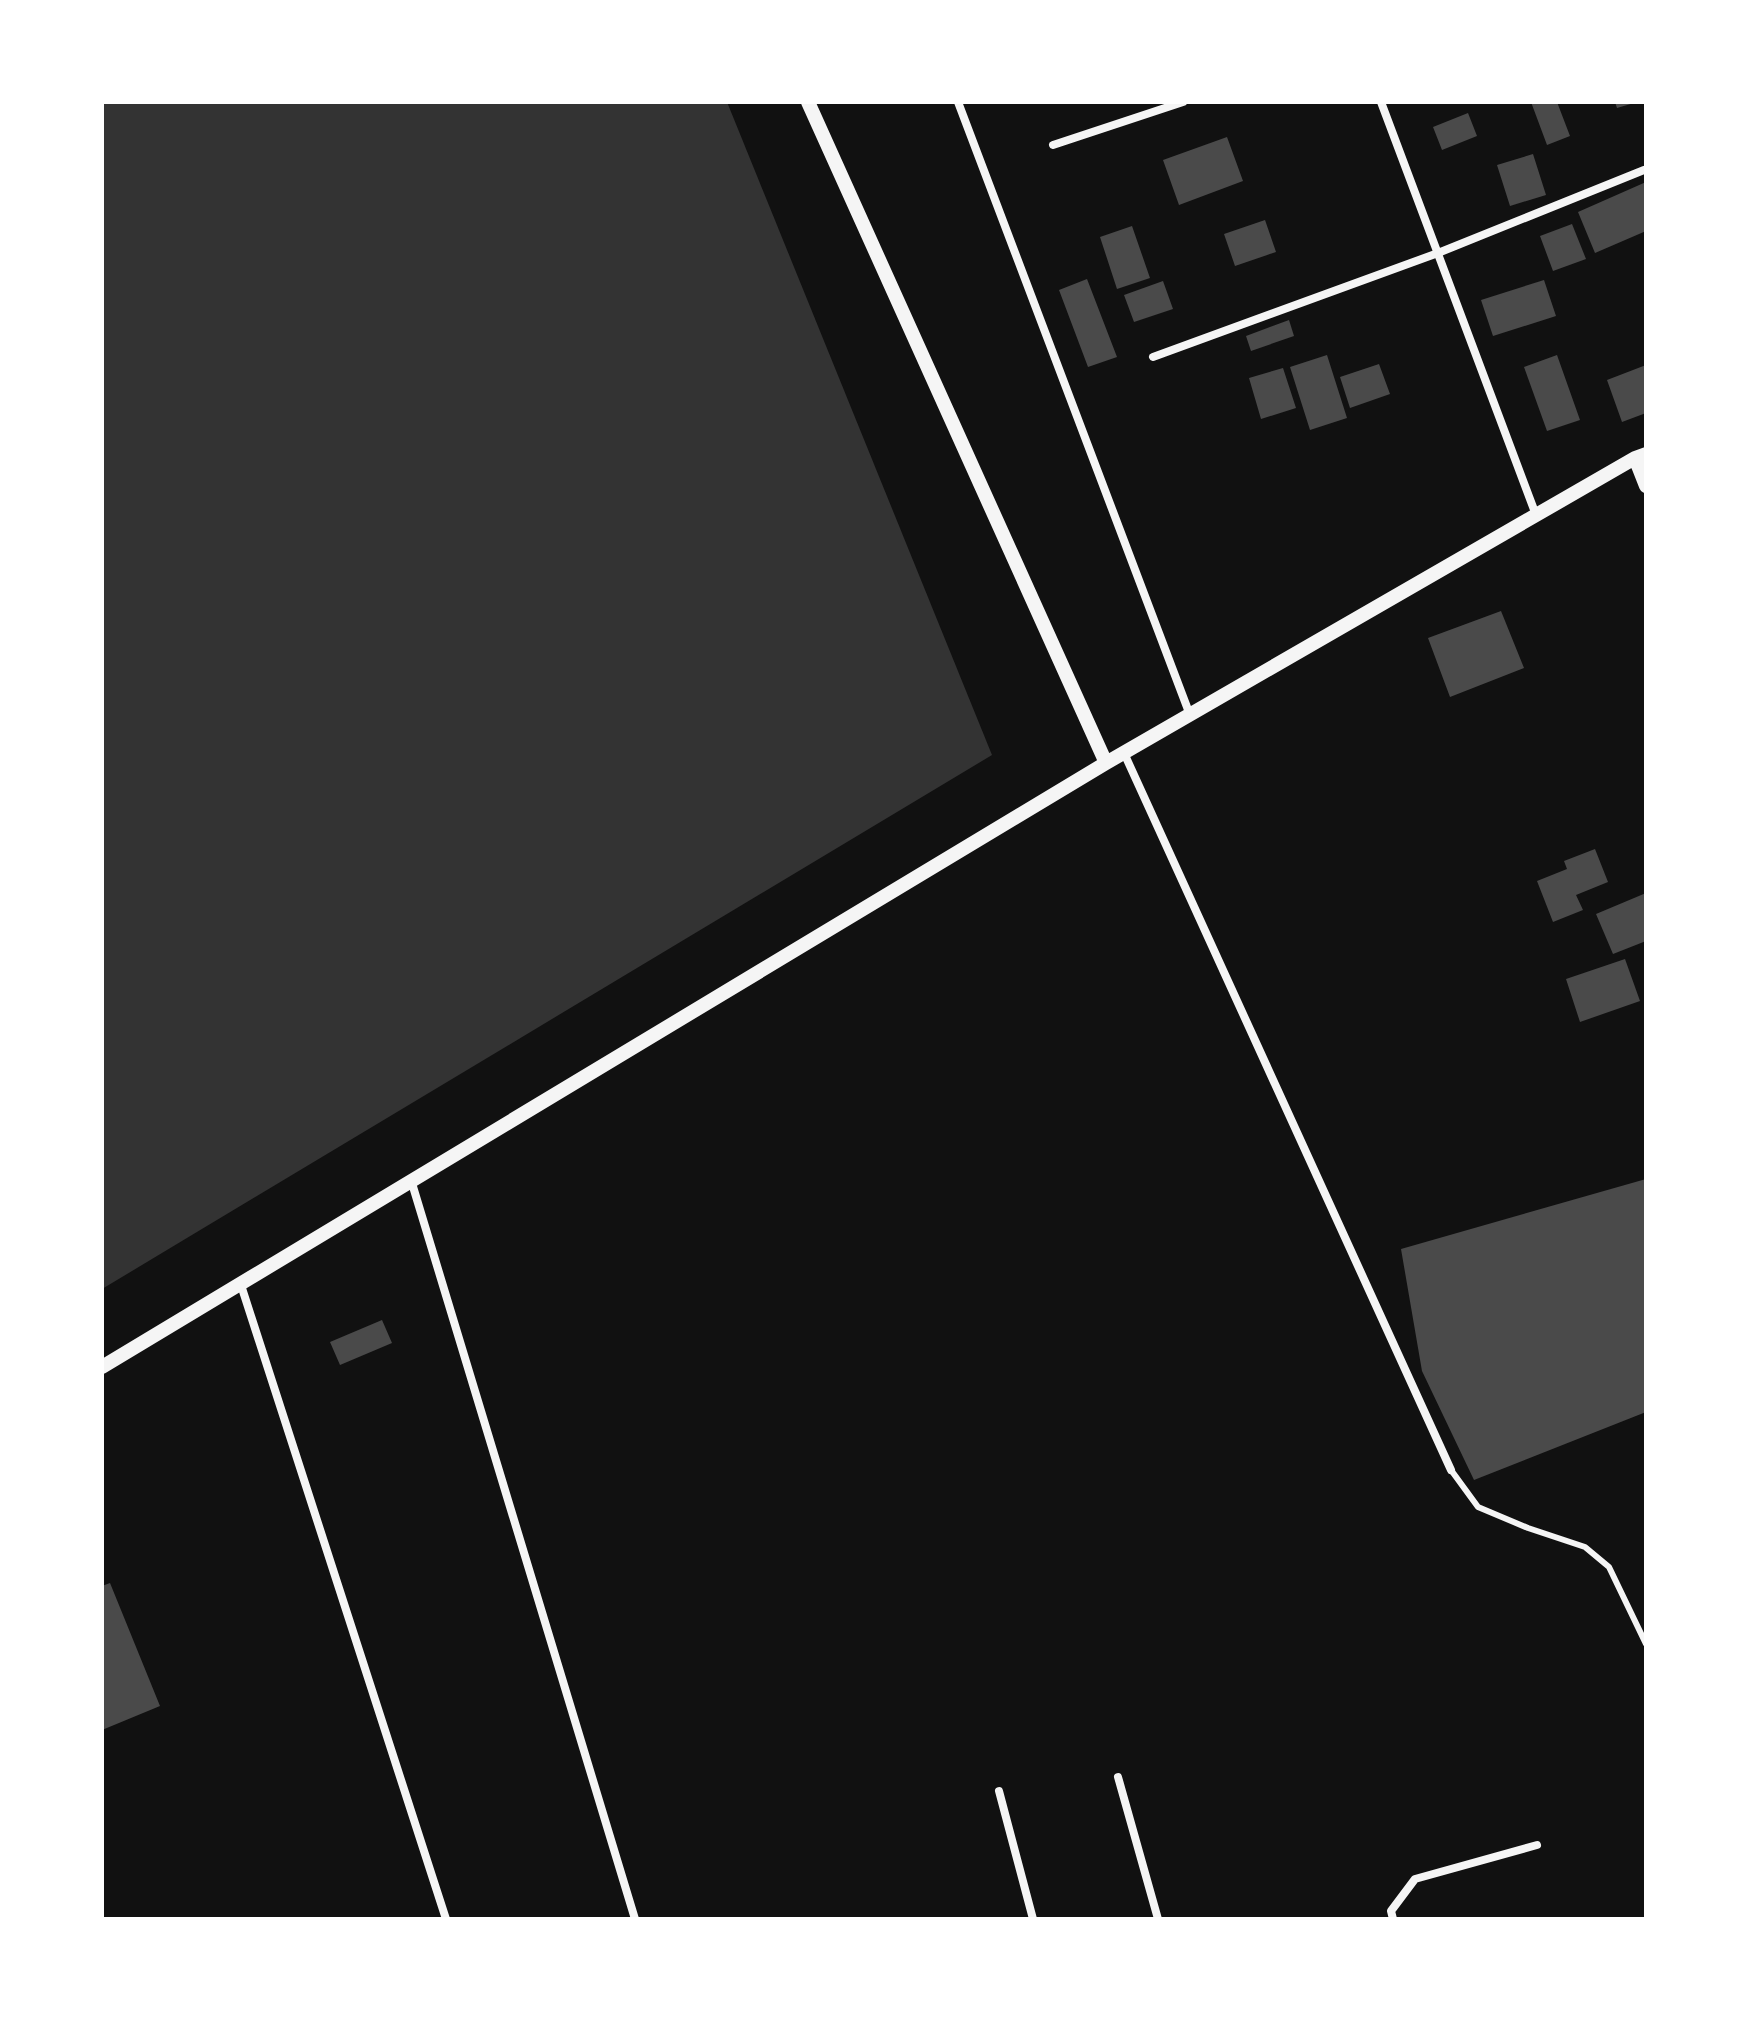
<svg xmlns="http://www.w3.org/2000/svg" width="1748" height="2021" font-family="Montserrat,sans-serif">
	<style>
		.water { fill: #333 }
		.building { fill: #4a4a4a }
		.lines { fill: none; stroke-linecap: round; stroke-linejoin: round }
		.service { stroke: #f5f5f5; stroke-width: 6 }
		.minor { stroke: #f5f5f5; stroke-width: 8 }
		.tertiary { stroke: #f5f5f5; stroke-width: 14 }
	</style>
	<rect width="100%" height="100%" fill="#111"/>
	<path class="water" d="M 102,102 L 727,102 L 992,755 L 102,1289 Z"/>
	<path class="building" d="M 1531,102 L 1557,102 L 1570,136 L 1547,145 Z
		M 1615,102 L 1634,102 L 1634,103 L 1617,108 Z
		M 1468,113 L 1477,136 L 1442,150 L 1433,127 Z
		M 1227,137 L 1243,181 L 1179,205 L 1163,160 Z
		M 1533,154 L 1546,195 L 1510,206 L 1497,165 Z
		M 1646,182 L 1646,231 L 1595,253 L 1578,212 Z
		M 1265,220 L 1276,252 L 1235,266 L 1224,234 Z
		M 1572,224 L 1586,259 L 1553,271 L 1540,236 Z
		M 1132,226 L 1150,278 L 1117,289 L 1100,237 Z
		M 1087,279 L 1117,357 L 1088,367 L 1059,290 Z
		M 1544,280 L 1556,316 L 1493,336 L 1481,300 Z
		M 1163,281 L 1173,309 L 1134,322 L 1124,295 Z
		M 1289,320 L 1294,336 L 1251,351 L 1246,336 Z
		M 1327,355 L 1347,418 L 1310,430 L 1290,367 Z
		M 1557,355 L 1580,420 L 1547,431 L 1524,367 Z
		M 1379,364 L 1390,394 L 1350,408 L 1340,377 Z
		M 1646,365 L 1646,413 L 1622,422 L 1607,380 Z
		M 1283,368 L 1296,408 L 1261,419 L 1249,378 Z
		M 1501,611 L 1524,668 L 1450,697 L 1428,638 Z
		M 1595,849 L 1608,882 L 1576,895 L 1583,910 L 1553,922 L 1537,881 L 1567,869 L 1564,861 Z
		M 1646,893 L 1646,941 L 1613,954 L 1596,914 Z
		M 1625,959 L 1640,1001 L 1580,1022 L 1566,979 Z
		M 1646,1179 L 1646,1412 L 1474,1480 L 1422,1371 L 1401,1249 Z
		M 382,1320 L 392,1343 L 340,1365 L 330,1342 Z
		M 110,1583 L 160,1706 L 102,1730 L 102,1586 Z"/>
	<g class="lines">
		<path class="service" d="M 1451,1470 L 1478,1507 L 1528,1528 L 1585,1547 L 1609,1567 L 1646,1644"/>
		<path class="minor" d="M 958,102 L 1190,715
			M 1381,102 L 1536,515
			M 1053,145 L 1183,102
			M 1153,357 L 1438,253 L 1644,170
			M 1124,753 L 1451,1470
			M 411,1180 L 635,1919
			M 240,1282 L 446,1919
			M 1118,1777 L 1158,1919
			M 999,1791 L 1033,1919
			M 1393,1919 L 1391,1911 L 1415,1879 L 1537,1845"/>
		<path class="tertiary" d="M 808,102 L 1106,763
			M 1635,458 L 1646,486
			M 102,1367 L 1106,763 L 1635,458 L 1646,454"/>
	</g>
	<rect width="1748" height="2021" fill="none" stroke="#ffffff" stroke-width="208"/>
</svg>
